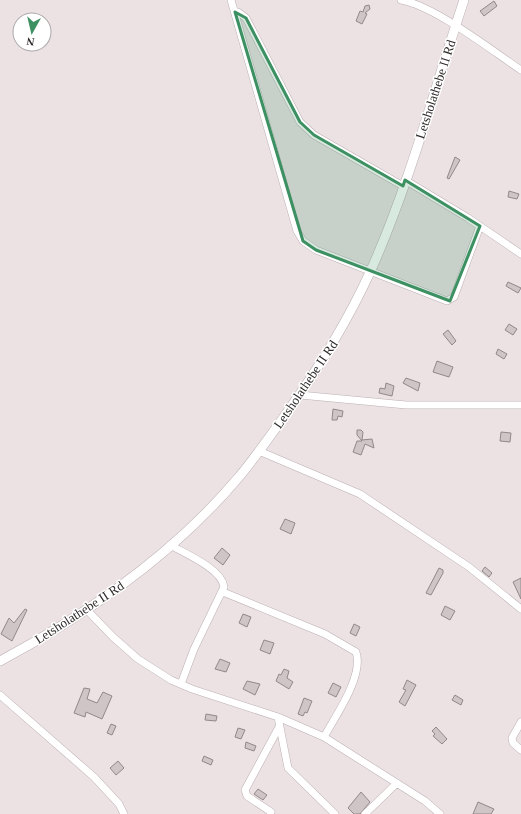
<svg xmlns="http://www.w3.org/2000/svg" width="521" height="814" viewBox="0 0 521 814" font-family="'Times New Roman',serif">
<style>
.building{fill:#cfc4c6;stroke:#92888a}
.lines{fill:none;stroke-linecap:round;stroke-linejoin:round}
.minor-casing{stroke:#bbb0b2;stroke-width:8}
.tertiary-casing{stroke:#bbb0b2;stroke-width:10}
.minor{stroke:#fff;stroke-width:7}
.tertiary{stroke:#fff;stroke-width:9}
.marked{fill:#3d9062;fill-opacity:0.2;stroke:#3d9062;stroke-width:3;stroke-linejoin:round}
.labels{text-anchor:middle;stroke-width:3;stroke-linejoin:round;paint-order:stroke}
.street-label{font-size:13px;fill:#2e2a2a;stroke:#fff}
</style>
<rect width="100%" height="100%" fill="#ece1e3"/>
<!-- building -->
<path class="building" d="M494 1 497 6 484 16 480 11Z
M369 5 370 9 365 13 367 14 362 24 356 21 360 11 363 12 365 6Z
M455 157 460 160 449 179 447 178Z
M509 191 519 194 517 199 508 197Z
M508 282 521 288 518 293 506 286Z
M509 324 517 329 513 335 505 330Z
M448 330 456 341 452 345 443 334Z
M498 349 507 354 504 359 496 354Z
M437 361 453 367 449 377 433 372Z
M406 378 420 383 418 391 403 383Z
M386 383 394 386 392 396 379 393 380 388 385 389Z
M333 409 343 411 342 417 338 416 337 420H332Z
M357 430H361L363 432 362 440 372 439 374 448 365 444 361 455 353 452 357 441H362L357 435Z
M501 432 511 433 510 442 500 441Z
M285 519 295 523 291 534 280 529Z
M222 548 230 555 223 565 214 558Z
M485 567 492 573 489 577 482 571Z
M439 568 443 570V573L431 595 426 593Z
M521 578V599L513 582Z
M445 606 455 611 450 620 441 615Z
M25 609 27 610 12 641 1 634 9 618 14 623Z
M243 614 251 617 247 627 239 623Z
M354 624 360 627 356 636 350 633Z
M264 640 274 643 270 654 260 650Z
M220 659 230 663 226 672 215 669Z
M284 669 289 671 287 678 293 682 289 689 276 681 279 674 281 675Z
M407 680 416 685 405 706 399 702 406 690 403 689Z
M247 681 260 684 255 695 243 689Z
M333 683 341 687 336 697 328 693Z
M84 688 90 689 87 699 97 703 103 692 112 696 102 719 86 712 85 717 74 713Z
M455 695 463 700 461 705 452 700Z
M304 698 312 701 307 713 305 712 303 716 298 714Z
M206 714 217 716 216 721 205 720Z
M111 724 116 726 112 735 107 733Z
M436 727 447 739 442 744 433 736 435 734 432 731Z
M238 728 245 730 241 739 235 737Z
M246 742 256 746 254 751 245 748Z
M204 756 213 760 211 765 202 761Z
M118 761 124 768 116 775 110 768Z
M258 789 267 795 263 800 254 794Z
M361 792 370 802 360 814H354L348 808Z
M478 802 494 809 491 814H473Z"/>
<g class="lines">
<defs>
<path id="minor" d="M231 0 297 231 303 241 316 250 447 301 454 297 480 226
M401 0C435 6 491 50 521 70
M235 12H238L246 18 300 122 314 135 403 186
M405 180 468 218 521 254
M300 395 406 405H521
M259 451 360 494 469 567 521 609
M170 545C186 554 222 569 224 587L194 649 181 684
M223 592 325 634 356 652C364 676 336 715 324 737
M87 610 113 637 138 659 171 680 192 689 278 717 324 737 425 801 440 814
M0 695 94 777 119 804 124 814
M278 717 288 768 335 814
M521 722 512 738 513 743 521 750
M271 812 247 796 245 790 279 727
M365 814 397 783"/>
<path id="tertiary" d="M0 661C88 614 173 555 238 478 255 458 270 436 286 414 318 369 348 321 371 270 410 183 434 90 464 0"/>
</defs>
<!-- minor casing -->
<use href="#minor" class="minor-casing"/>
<!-- tertiary casing -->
<use href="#tertiary" class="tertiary-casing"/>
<!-- minor -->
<use href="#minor" class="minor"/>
<!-- tertiary -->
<use href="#tertiary" class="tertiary"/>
</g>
<!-- marked area -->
<path class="marked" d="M235 12 246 18 300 122 314 135 403 186 405 180 480 226 450 301 316 250 303 241Z"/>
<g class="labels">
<!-- street labels -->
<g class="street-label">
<text transform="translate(435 89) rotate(-72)" y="5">Letsholathebe II Rd</text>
<text transform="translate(305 384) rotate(-56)" y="5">Letsholathebe II Rd</text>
<text transform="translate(79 612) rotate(-33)" y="5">Letsholathebe II Rd</text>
</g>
</g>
<!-- north arrow -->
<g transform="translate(32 32) rotate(188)"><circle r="19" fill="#ffffff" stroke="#abaaaa"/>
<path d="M0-3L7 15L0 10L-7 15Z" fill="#3d9062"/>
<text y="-6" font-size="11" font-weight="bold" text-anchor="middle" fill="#2e2a2a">N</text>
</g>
</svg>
